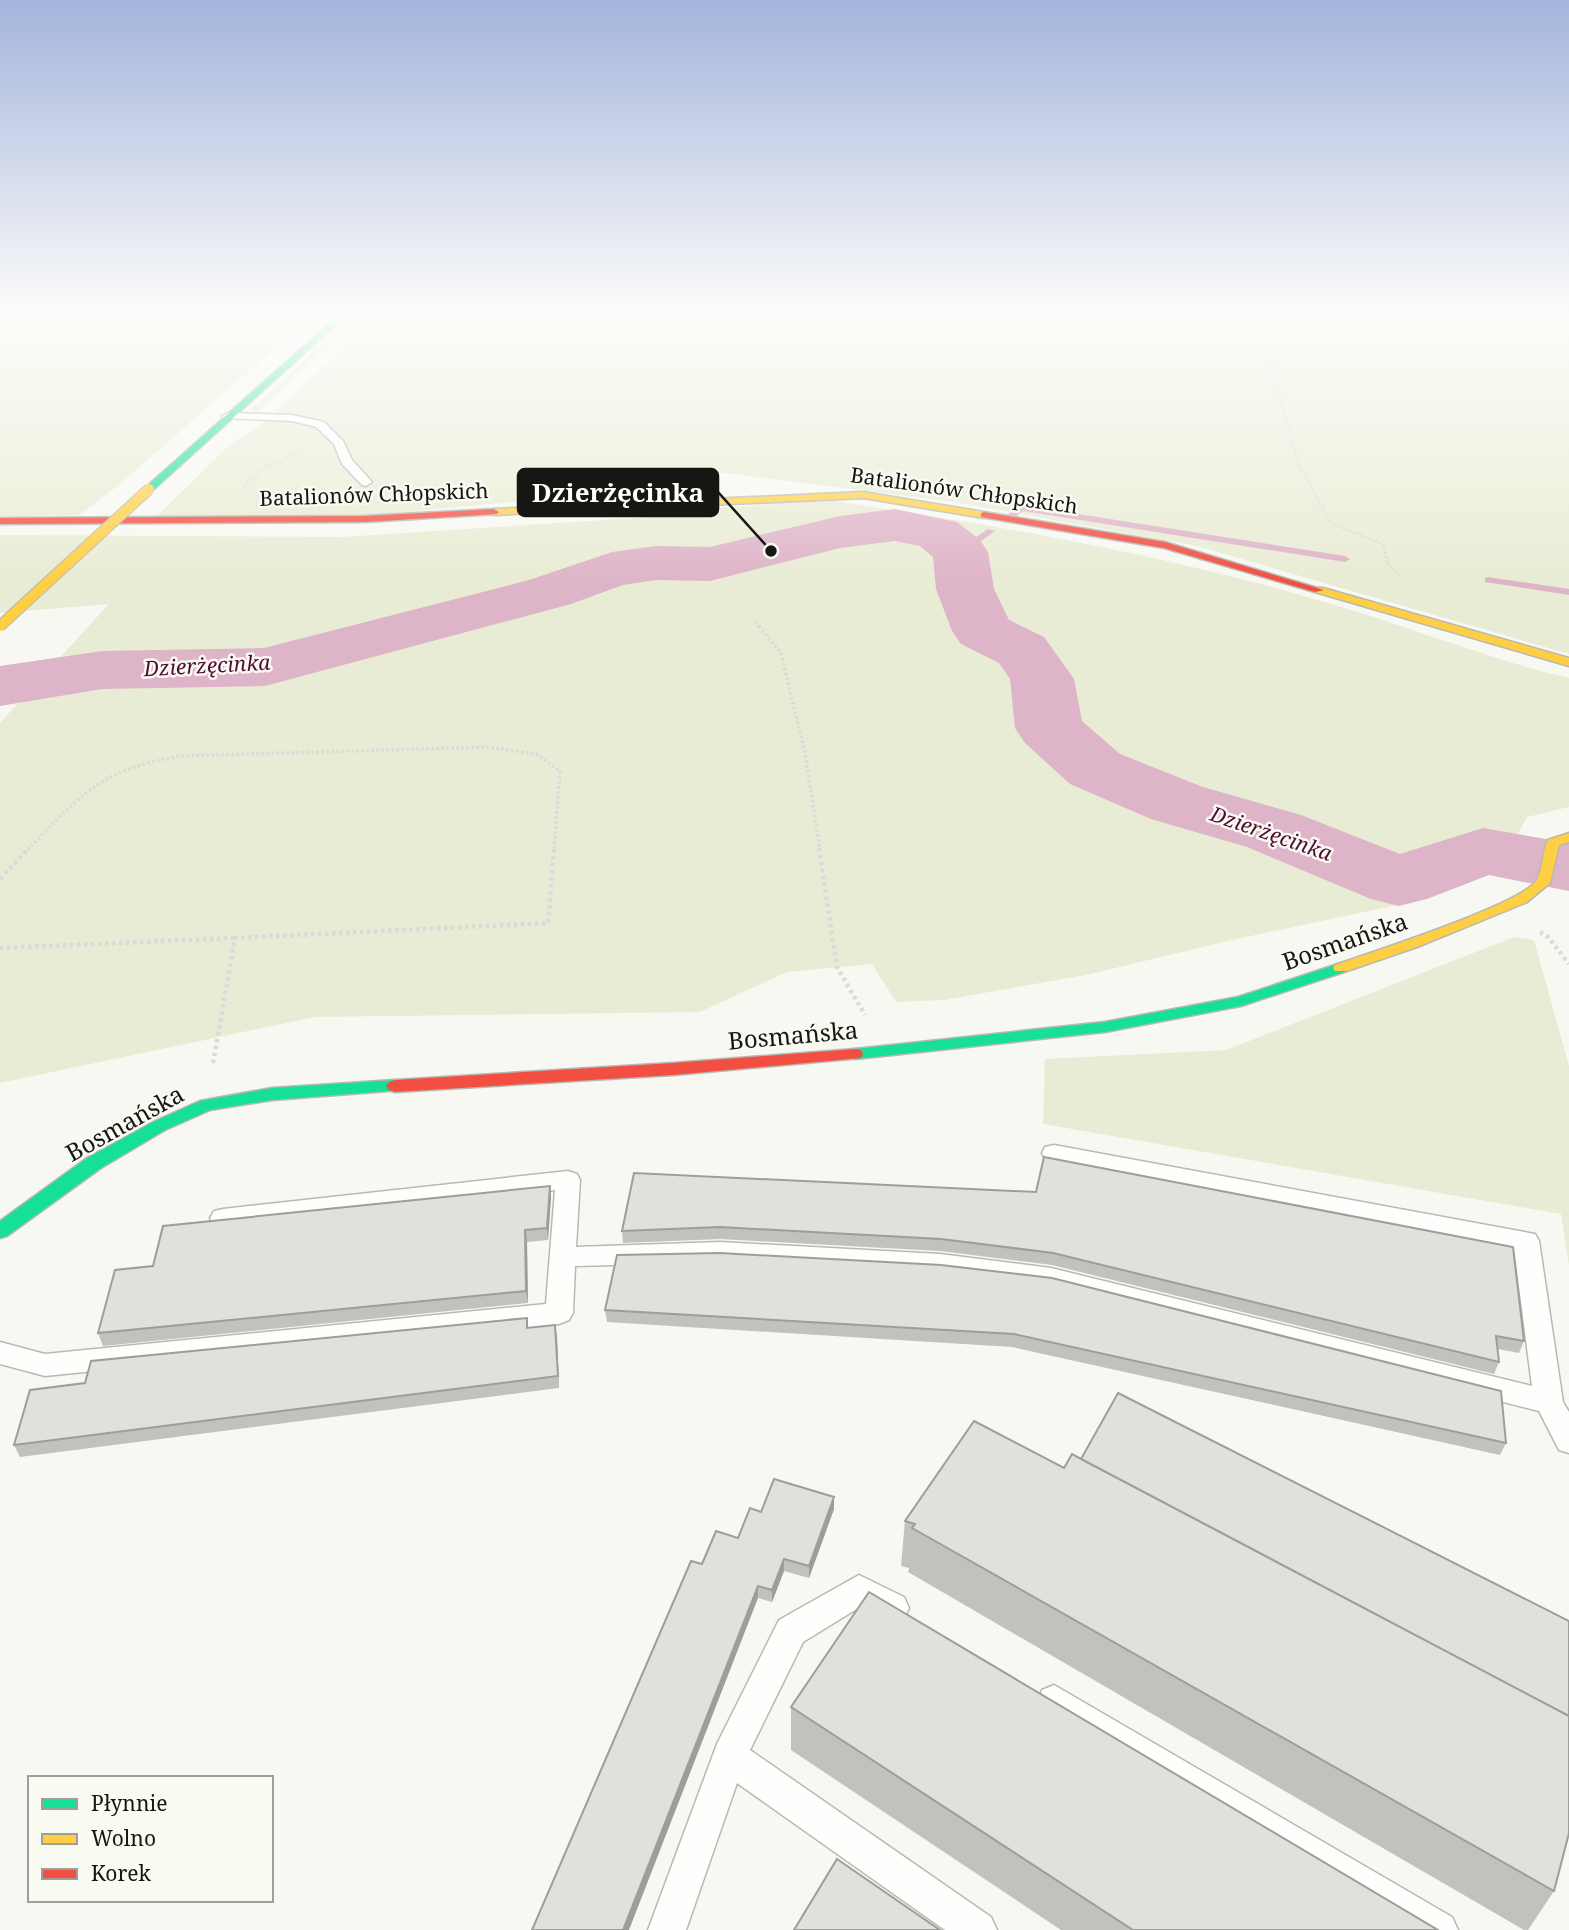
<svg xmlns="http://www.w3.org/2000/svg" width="1569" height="1930" viewBox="0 0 1569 1930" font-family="'Noto Serif',serif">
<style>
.green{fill:#e9ecd4}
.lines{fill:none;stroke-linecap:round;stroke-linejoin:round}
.stream{fill:#deb4c8;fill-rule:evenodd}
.river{fill:#deb4c8;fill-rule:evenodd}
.lane-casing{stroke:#b8b8b4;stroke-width:3}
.fast-casing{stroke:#b8b8b4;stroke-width:3}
.slow-casing{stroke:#b8b8b4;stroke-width:3}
.jam-casing{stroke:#b8b8b4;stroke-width:3}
.path-far2{stroke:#dadad9;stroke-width:2.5;stroke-dasharray:2 2;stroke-linecap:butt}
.path-far1{stroke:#dadad9;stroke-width:3.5;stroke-dasharray:2.5 2.5;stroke-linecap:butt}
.path{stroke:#dadad9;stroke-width:4.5;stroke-dasharray:3.5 3.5;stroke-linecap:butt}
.lane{fill:#fefefd;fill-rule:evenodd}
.fast{fill:#16e098;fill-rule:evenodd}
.slow{fill:#ffcf43;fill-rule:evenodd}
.jam{fill:#f24e42;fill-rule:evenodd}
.slow-bridge-casing{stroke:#b8b8b4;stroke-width:12;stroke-linecap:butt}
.slow-bridge{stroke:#ffcf43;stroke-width:10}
.wall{fill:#c1c1bd}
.shaded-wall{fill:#9d9d9a}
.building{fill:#e0e0dc;stroke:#9d9d9a;stroke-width:2}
.labels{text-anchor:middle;stroke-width:5;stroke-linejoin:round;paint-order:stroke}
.far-street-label{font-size:21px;fill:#161713;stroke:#f9faf1}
.far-water-label{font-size:21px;font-style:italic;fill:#520b38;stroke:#f9faf1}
.street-label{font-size:24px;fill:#161713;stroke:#f9faf1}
.leader{fill:none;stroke:#161713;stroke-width:2.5}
.callout-dot{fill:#161713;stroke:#f9faf1;stroke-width:2.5}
.callout{fill:#161713;stroke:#161713;stroke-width:2.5}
.callout-label{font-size:26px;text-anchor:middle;font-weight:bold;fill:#fff}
</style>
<rect width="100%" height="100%" fill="#f8f8f3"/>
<!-- green -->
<path class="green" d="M0 313H316L116 487 79 515 0 516Z
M354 313H364L257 413 251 409Z
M382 313H1569V654L1197 546 954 502 733 474 708 472 630 491 341 518H155L225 449 267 420 289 421 294 415 273 414Z
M834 501C1001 526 1169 555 1331 604 1411 627 1488 659 1569 678V807L1527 817 1501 867 1397 905 1232 940 1086 975 944 1000 896 1002 872 964 787 972 700 1012 315 1017 0 1083V723L109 604 0 613V535L342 537 652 517 676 510Z
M1514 937 1534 940 1569 1066V1266L1561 1214 1043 1124 1045 1059 1226 1050Z"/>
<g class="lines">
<!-- stream -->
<path class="stream" d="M1021 505 1345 556 1350 559 1345 562 1023 511 1013 519H1007V515Z
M988 529 995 531 963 554H957V550Z
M1488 577 1569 589V595L1485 582V578Z"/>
<!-- river -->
<path class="river" d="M895 509 957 522 980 540 988 552 994 589 1009 620 1044 637 1074 679 1082 721 1120 754 1203 787 1301 815 1400 854 1483 828 1569 843V891L1489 875 1427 899 1399 906 1371 899 1247 847 1151 819 1070 784 1025 743 1015 728 1010 679 999 663 961 644 952 631 936 589 933 557 920 546 895 541 840 548 710 581 656 580 623 585 571 604 265 686 102 689 0 706V666L102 651 264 648 529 580 612 552 656 546 710 547 840 516Z"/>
<defs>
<path id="lane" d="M228 413 292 415 324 422 343 441 352 460 372 482 366 486 362 485 342 464 334 444 316 427 292 421 224 418 222 416Z
M1054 1145 1535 1234 1539 1241 1563 1402 1569 1412V1453L1559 1450 1539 1411 1051 1288 940 1274 720 1262 575 1266 573 1313 569 1320 559 1324 45 1376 0 1364V1342L45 1354 546 1304 555 1190 223 1227 214 1225 210 1218 214 1211 223 1209 568 1171 577 1174 580 1180 576 1247 720 1242 940 1254 1051 1268 1532 1386 1514 1248 1045 1159 1042 1153 1045 1147Z
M859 1575 904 1597 909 1608 904 1619 893 1623 860 1607 803 1642 750 1750 991 1917 997 1930H945L737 1783 686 1930H648L717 1744 779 1620Z
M1054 1685 1452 1917 1458 1930H1403L1042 1714 1037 1702 1042 1690Z"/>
<path id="fast" d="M341 313H349L152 491H146V487Z
M1341 963 1347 965 1349 968 1347 971 1241 1006 1105 1032 855 1059 847 1054 855 1049 1105 1022 1238 997Z
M395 1080 401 1082 404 1086 401 1090 272 1100 210 1110 165 1130 101 1168 7 1236 0 1238V1221L87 1158 153 1122 200 1101 272 1088Z"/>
<path id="slow" d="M863 492 984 512 989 515 984 518 863 498 494 515 489 512 494 509Z
M1315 588H1323L1569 658V666L1315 592Z
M1569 833V842L1559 845 1550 883 1527 902 1417 947 1347 971H1335L1333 968 1335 965C1369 953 1519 905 1536 881 1543 871 1542 852 1548 840Z"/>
<path id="jam" d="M494 509 499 512 497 514 365 522 0 524V518L365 516Z
M984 512 1165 542 1324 590 1315 592 1164 548 981 517V513Z
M855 1049 861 1050 863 1054 861 1058 673 1075 395 1092 389 1090 386 1086 389 1082 395 1080 673 1063Z"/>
</defs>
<!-- lane casing -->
<use href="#lane" class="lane-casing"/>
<!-- fast casing -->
<use href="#fast" class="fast-casing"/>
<!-- slow casing -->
<use href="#slow" class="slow-casing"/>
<!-- jam casing -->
<use href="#jam" class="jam-casing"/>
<!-- path-far2 -->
<path class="path-far2" d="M1266 348 1299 465 1331 523 1383 544 1388 565 1403 578
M244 486 262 469 302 451
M755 622 760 628"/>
<!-- path-far1 -->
<path class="path-far1" d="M759 626 781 653 805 753 820 850
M28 850C55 821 84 788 121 772 140 764 160 760 180 756L487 747 536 754 560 771 554 850"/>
<!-- path -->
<path class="path" d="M819 848 837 967 865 1015
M0 879 29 848
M1540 932 1548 937 1569 964
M0 948 235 938
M213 1063 235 938 548 923 554 848"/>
<!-- lane -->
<use href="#lane" class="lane"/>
<!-- fast -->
<use href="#fast" class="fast"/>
<!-- slow -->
<use href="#slow" class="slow"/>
<!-- jam -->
<use href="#jam" class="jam"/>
<defs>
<path id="slow-bridge" d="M0 626 149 489"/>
</defs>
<!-- slow-bridge casing -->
<use href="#slow-bridge" class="slow-bridge-casing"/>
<!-- slow-bridge -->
<use href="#slow-bridge" class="slow-bridge"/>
</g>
<!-- wall -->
<path class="wall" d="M634 1173 1524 1341 1519 1353 1498 1349 1499 1362 1494 1374 1052 1265 940 1251 720 1239 623 1243 622 1231Z
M550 1186 551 1198 548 1240 527 1242 528 1303 103 1346 98 1333 153 1266Z
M720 1253 1506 1443 1500 1455 1012 1347 607 1322 605 1310Z
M555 1325 557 1337 559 1388 20 1457 14 1445 529 1328Z
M974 1421 1554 1891 1528 1930H1524L908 1572 909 1568 901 1566 905 1521Z
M834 1497V1509L809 1578 784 1571 772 1602 758 1598 702 1564 738 1538Z
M791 1707 1438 1930H1061L791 1750Z"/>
<!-- shaded-wall -->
<path class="shaded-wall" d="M550 1186 551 1198 548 1240 547 1228Z
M525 1230 527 1242 528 1303 526 1291Z
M555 1325 557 1337 559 1388 558 1376Z
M834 1497V1509L809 1578V1566Z
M784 1559V1571L772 1602V1590Z
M758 1586V1598L629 1930H623Z"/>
<!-- building -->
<path class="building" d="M1044 1157 1513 1247 1524 1341 1496 1336 1499 1362 1053 1253 941 1239 720 1227 622 1231 634 1173 1036 1192Z
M550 1186 547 1228 525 1230 526 1291 98 1333 115 1270 153 1266 163 1226Z
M720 1253 941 1265 1052 1278 1501 1391 1506 1443 1014 1334 605 1310 617 1255Z
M527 1318V1328L555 1325 558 1376 14 1445 30 1390 85 1383 91 1361Z
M1118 1393 1569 1621V1716L1081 1459Z
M974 1421 1064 1468 1072 1454 1569 1716V1833L1554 1891 912 1528 915 1524 905 1521Z
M774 1479 834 1497 809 1566 784 1559 772 1590 758 1586 623 1930H532L691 1561 702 1564 716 1531 738 1538 750 1508 761 1512Z
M869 1592 1438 1930H1133L791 1707Z
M837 1859 940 1930H794Z"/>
<!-- sky -->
<linearGradient id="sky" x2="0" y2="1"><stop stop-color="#a4b4db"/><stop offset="0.54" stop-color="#fcfcfa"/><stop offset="1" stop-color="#fcfcfa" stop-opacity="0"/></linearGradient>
<rect width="1569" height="583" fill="url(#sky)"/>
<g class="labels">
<!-- far-street labels -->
<g class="far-street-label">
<text transform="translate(964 491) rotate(8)" y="7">Batalionów Chłopskich</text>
<text transform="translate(374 495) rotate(-2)" y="7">Batalionów Chłopskich</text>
</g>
<!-- far-water labels -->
<g class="far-water-label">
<text transform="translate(207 666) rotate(-3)" y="7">Dzierżęcinka</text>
<text transform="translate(1271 834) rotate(19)" y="7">Dzierżęcinka</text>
</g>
<!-- street labels -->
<g class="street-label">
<text transform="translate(1345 942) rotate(-19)" y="8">Bosmańska</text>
<text transform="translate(793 1036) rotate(-5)" y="8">Bosmańska</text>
<text transform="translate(125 1124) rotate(-29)" y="8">Bosmańska</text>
</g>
</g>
<!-- callouts -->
<path class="leader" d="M771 551L718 492"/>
<circle class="callout-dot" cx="771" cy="551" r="7"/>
<rect class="callout" x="518" y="469" width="200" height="47" rx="7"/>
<g class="callout-label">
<text x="618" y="502">Dzierżęcinka</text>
</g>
<!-- legend -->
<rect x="28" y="1776" width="245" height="126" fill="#f9faf1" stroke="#9e9f98" stroke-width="2"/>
<rect x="42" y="1799" width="35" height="10" fill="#16e098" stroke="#9e9f98" stroke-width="2"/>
<text x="91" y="1811" font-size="21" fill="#161713">Płynnie</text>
<rect x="42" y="1834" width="35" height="10" fill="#ffcf43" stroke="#9e9f98" stroke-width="2"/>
<text x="91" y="1846" font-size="21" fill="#161713">Wolno</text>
<rect x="42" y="1869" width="35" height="10" fill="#f24e42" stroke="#9e9f98" stroke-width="2"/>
<text x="91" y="1881" font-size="21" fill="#161713">Korek</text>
</svg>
